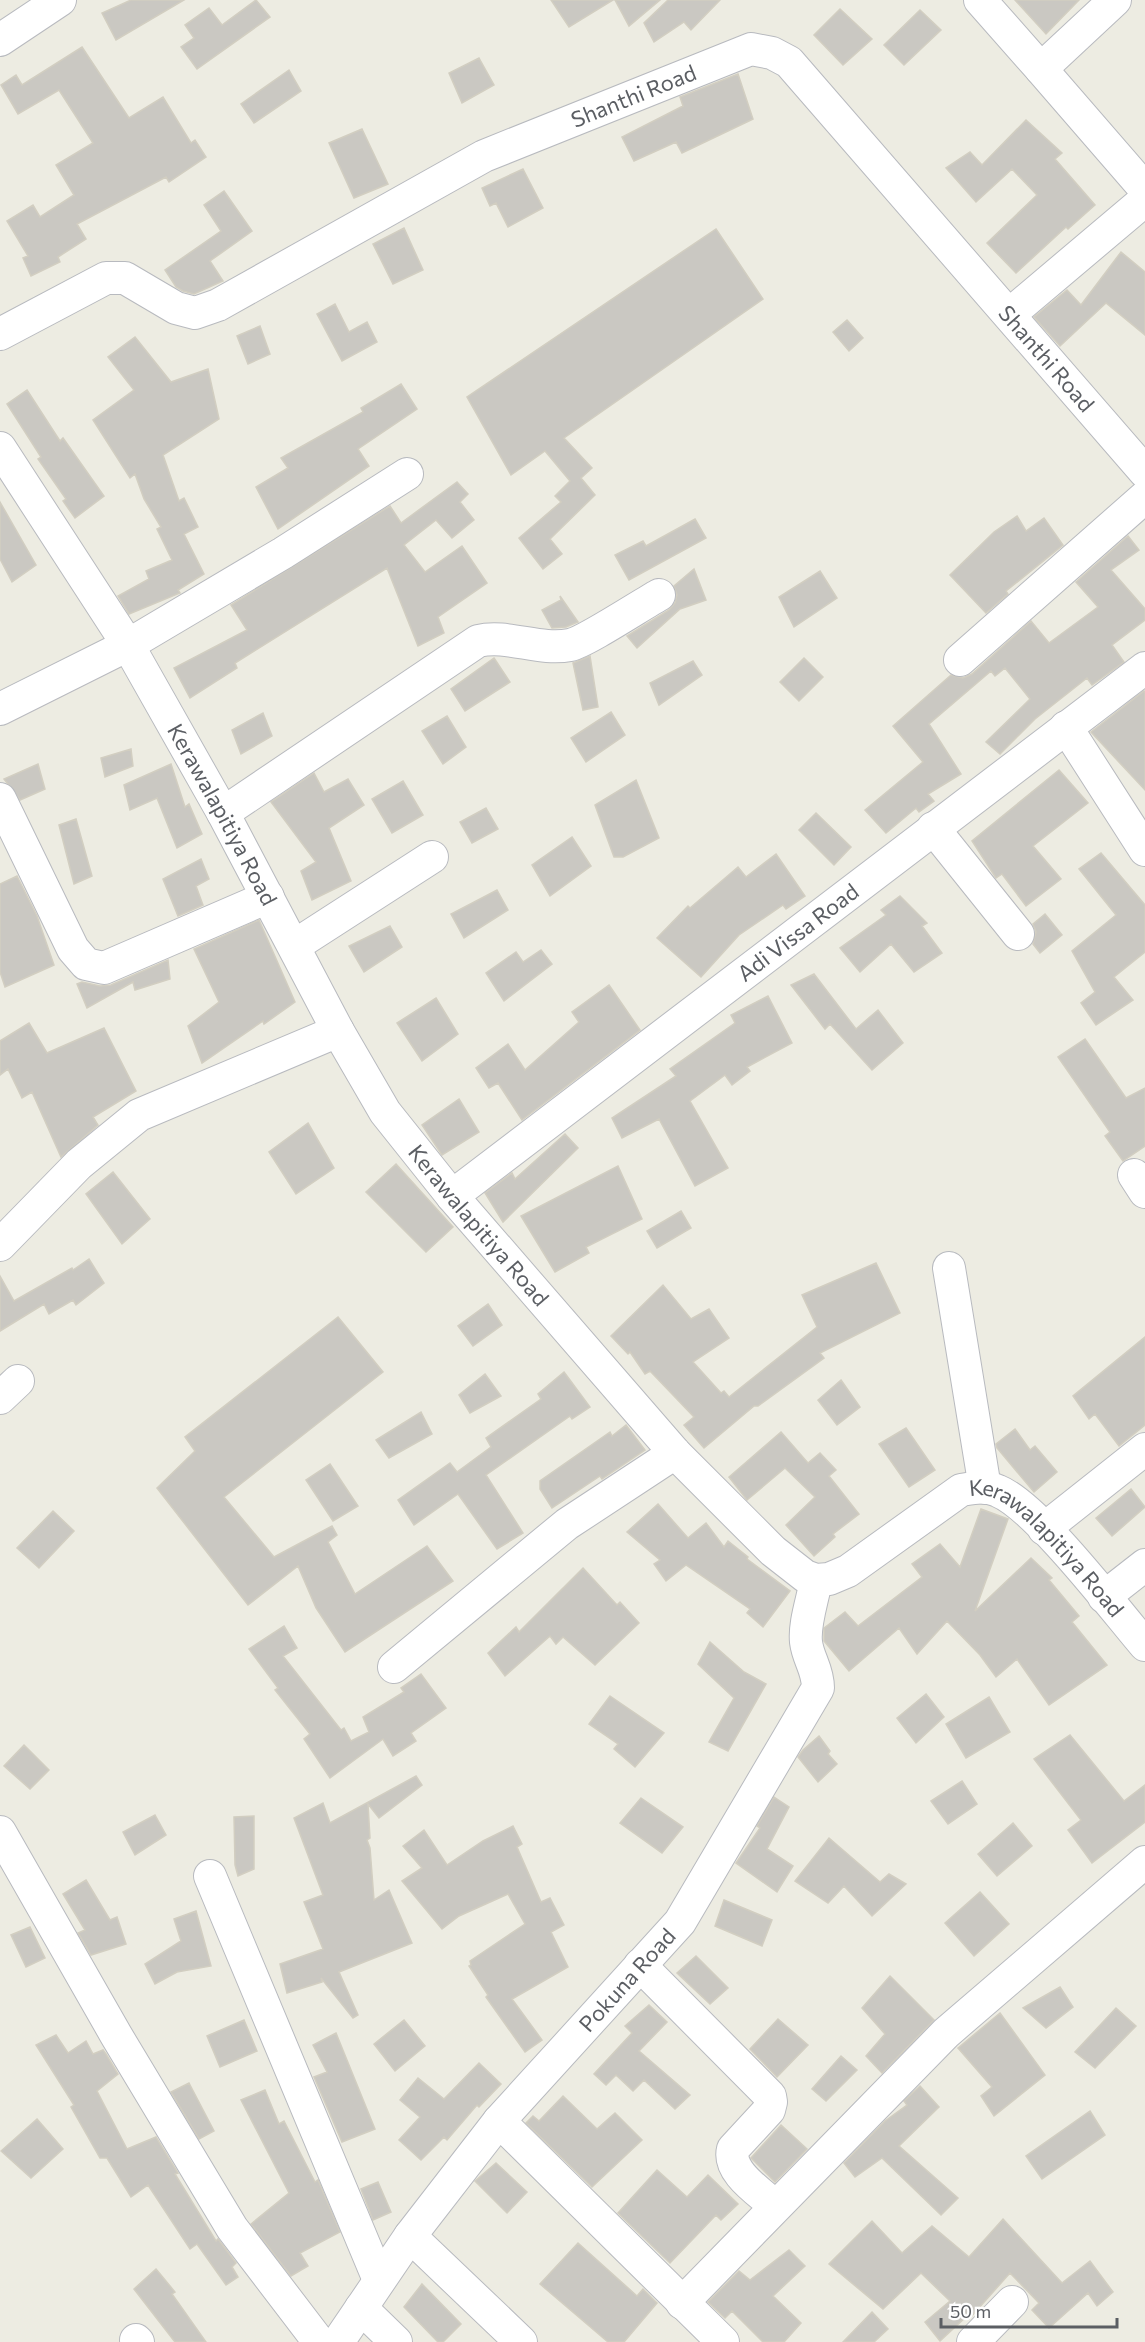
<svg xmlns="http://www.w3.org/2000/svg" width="1145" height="2342" viewBox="0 0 1145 2342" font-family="Commissioner,sans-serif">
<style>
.building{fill:#cac8c2;stroke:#d2cec1;stroke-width:1.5}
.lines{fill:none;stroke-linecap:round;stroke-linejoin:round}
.minor-casing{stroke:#b8babf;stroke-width:34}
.minor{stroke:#fff;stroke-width:32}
.labels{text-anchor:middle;stroke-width:6;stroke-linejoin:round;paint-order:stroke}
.street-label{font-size:22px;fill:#5b5e63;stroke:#fff}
</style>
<rect width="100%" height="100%" fill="#edece2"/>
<!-- building -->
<path class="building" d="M131 0H184L116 40 102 13Z
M256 0 270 17 197 69 181 47 194 38 185 25 209 8 222 25Z
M551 0H613L569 27Z
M615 0H660L629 26Z
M668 0H720L691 30 684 22 654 42 644 23Z
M1015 0H1079L1046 34Z
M840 9 872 39 843 65 814 35Z
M920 10 941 30 904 65 884 45Z
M82 47 129 118 163 97 191 143 195 140 206 157 169 182 166 177 77 224 86 239 58 257 60 262 31 276 23 258 28 256 7 221 33 205 40 217 74 195 56 165 93 143 59 90 18 114 1 85 16 75 22 85Z
M479 58 494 85 462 103 449 73Z
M289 70 301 91 254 123 241 104Z
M738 74 753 119 682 153 676 142 634 161 622 137 683 106 680 97Z
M1026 120 1062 153 1055 159 1095 205 1068 229 1066 227 1016 273 987 243 1037 195 1012 169 976 202 946 168 970 152 982 165Z
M362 129 388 184 354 198 329 143Z
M523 169 543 208 508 227 496 203 490 206 482 188Z
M224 191 252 231 210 261 223 281 194 294 183 291 176 287 165 270 221 231 204 205Z
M404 228 423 270 393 284 373 244Z
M716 229 763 299 564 438 592 468 581 478 595 495 550 539 562 554 543 569 519 538 561 502 555 496 570 481 545 451 511 475 467 397Z
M1121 252 1145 272V335L1106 303 1060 346 1034 317 1067 290 1081 305Z
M335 304 349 332 367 322 377 342 342 361 317 314Z
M847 320 863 338 849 351 833 332Z
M260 326 270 354 248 364 237 336Z
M135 337 171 382 208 369 219 419 163 455 179 501 184 498 198 527 184 534 204 574 178 590 180 593 129 614 118 596 149 579 146 571 172 560 157 529 161 527 144 499 135 474 130 478 93 420 134 390 108 357Z
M401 384 417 409 358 449 369 466 278 529 256 487 288 468 281 458 363 412 361 408Z
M27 390 60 441 63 438 104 496 75 518 63 501 66 499 38 459 41 457 7 404Z
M457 482 468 494 460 502 474 520 452 538 436 520 404 545 425 572 462 546 487 583 438 617 444 633 418 646 387 568 235 663 237 668 190 698 174 668 247 630 231 605 390 506 401 523Z
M0 502 36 565 12 582 0 559Z
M1017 516 1026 531 1044 518 1063 545 1006 591 1008 594 986 613 950 575 994 532Z
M695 519 706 538 629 580 615 555 643 541 646 546Z
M1128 536 1139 550 1111 570 1145 609V620L1112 645 1124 662 1092 685 1087 678 1035 719 1000 754 986 742 1030 699 1005 668 995 676 991 671 929 724 961 774 928 794 934 801 919 812 916 808 886 833 865 810 923 762 893 726 951 675 963 678 972 674 1031 621 1049 643 1098 607 1076 582Z
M694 569 706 600 680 609 637 648 627 636 669 610 675 603 677 595 674 586Z
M820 571 837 598 794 627 779 597Z
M560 596 578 622 566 627 552 628 542 610 561 600Z
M590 656 598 707 583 710 573 663Z
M494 658 510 682 465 711 451 689Z
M804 658 823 677 799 701 780 682Z
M693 661 702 675 659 705 650 683Z
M1144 691 1145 693V790L1091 732Z
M611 712 625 735 586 762 571 738Z
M263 713 272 736 241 754 232 730Z
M447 716 466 747 443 764 422 731Z
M131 749 133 766 105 777 101 758Z
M38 764 45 789 20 800 4 779Z
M171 764 185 807 189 804 202 834 177 848 157 798 130 810 124 785Z
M1059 770 1088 803 1033 846 1061 879 1026 906 1002 874 996 878 972 841Z
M314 773 324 792 348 779 364 805 329 828 351 881 312 900 301 871 316 862 271 802Z
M636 780 659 838 623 857H614L595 805Z
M403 781 423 815 392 833 372 799Z
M486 808 498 829 472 843 460 822Z
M816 813 851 847 834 865 799 830Z
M76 819 92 876 74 884 59 825Z
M572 837 591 866 550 896 532 865Z
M1101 853 1145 905V952L1114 977 1133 1000 1096 1025 1081 1003 1095 992 1072 951 1116 915 1079 869Z
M776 854 805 896 786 909 783 905 739 935 701 977 657 938 688 906 690 908 738 867 746 877Z
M201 859 209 879 196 886 203 905 178 916 163 879Z
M17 876 37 916 54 965 5 987 0 972V884Z
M497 890 508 910 464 938 451 914Z
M900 896 927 923 922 926 942 953 914 972 891 944 860 972 840 948 886 915 881 910Z
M1045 914 1062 935 1040 953 1033 944 1036 932 1033 924Z
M259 920 295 1002 264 1024 263 1021 202 1063 188 1026 219 1002 194 949Z
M390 926 402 947 364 972 349 946Z
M541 950 552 964 504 1001 486 973 516 952 523 962Z
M168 960 170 979 135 990 133 982 87 1008 77 984 82 982 100 986 111 985Z
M814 974 856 1029 878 1010 903 1043 872 1070 830 1024 825 1029 791 985Z
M609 985 640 1030 522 1120 498 1083 489 1088 476 1068 508 1044 525 1070 579 1022 572 1012Z
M768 996 792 1043 747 1067 750 1071 732 1085 725 1075 690 1101 728 1168 695 1186 659 1119 622 1138 612 1118 676 1076 670 1069 735 1023 731 1015Z
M436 998 458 1034 422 1061 397 1023Z
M29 1023 47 1053 104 1028 136 1091 93 1117 98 1125 61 1157 32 1092 22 1098 8 1069 0 1075V1041Z
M1085 1039 1126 1098 1145 1088V1146L1123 1161 1105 1136 1110 1132 1058 1057Z
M459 1099 479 1132 442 1155 422 1125Z
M308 1123 334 1168 296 1194 269 1152Z
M565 1134 578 1148 503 1222 485 1193 512 1173 515 1179Z
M396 1164 453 1227 426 1252 366 1192Z
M618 1166 642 1219 586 1247 589 1253 555 1272 521 1216Z
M113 1172 150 1219 122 1244 86 1194Z
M681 1211 691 1228 657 1248 647 1231Z
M89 1259 104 1283 76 1305 73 1300 49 1314 44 1304 0 1331V1276L14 1301 72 1268 73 1270Z
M876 1263 900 1313 820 1353 824 1358 758 1406H754L704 1448 684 1425 694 1417 650 1371 645 1374 630 1352 628 1354 611 1336 663 1285 691 1319 709 1309 729 1338 693 1362 721 1393 724 1391 729 1397 817 1327 802 1295Z
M488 1304 502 1325 473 1346 458 1326Z
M338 1317 383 1372 224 1497 274 1557 332 1526 337 1535 328 1542 355 1594 427 1546 453 1581 345 1652 316 1608 298 1566 248 1605 157 1488 195 1451 185 1437Z
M1145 1337V1425L1119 1446 1095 1414 1089 1419 1073 1396Z
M564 1372 590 1407 572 1419 570 1416 486 1475 523 1533 497 1549 458 1494 414 1525 398 1500 450 1463 457 1472 491 1447 486 1438 541 1399 538 1394Z
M485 1374 501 1396 470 1413 459 1395Z
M841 1380 860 1407 837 1425 818 1400Z
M421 1412 432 1434 389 1458 376 1440Z
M626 1425 645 1450 602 1479 600 1476 552 1508 540 1489V1481L610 1432 612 1436Z
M906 1428 935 1470 909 1487 879 1444Z
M1015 1429 1030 1450 1035 1446 1057 1472 1034 1492 997 1448 996 1444Z
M781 1432 808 1463 820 1453 836 1470 829 1476 859 1514 833 1534 835 1537 814 1556 786 1525 815 1497 785 1468 747 1500 729 1477Z
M330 1464 358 1506 333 1521 306 1480Z
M1131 1489 1145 1507 1112 1536 1096 1518Z
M658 1504 688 1538 706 1523 724 1547 728 1541 748 1557 747 1559 790 1591 763 1627 747 1613 750 1609 686 1565 666 1581 654 1564 660 1560 627 1532Z
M981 1509 1008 1519 975 1611 1031 1558 1052 1578 1049 1580 1079 1616 1072 1622 1107 1665 1049 1705 1017 1659 996 1677 980 1655 947 1621 917 1654 899 1628 849 1671 824 1641V1628L845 1612 858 1626 922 1577 912 1564 940 1544 960 1567Z
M53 1511 74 1531 39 1568 17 1548Z
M583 1568 617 1605 620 1602 639 1623 595 1665 563 1637 556 1644 550 1636 505 1676 488 1653 516 1627 519 1632Z
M284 1626 297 1648 283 1656 341 1730 344 1728 351 1741 369 1732 363 1717 404 1692 401 1688 421 1674 446 1708 411 1733 416 1741 393 1756 383 1739 330 1778 304 1739 310 1734 275 1690 278 1688 249 1649Z
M710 1642 744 1672 766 1684 728 1751 709 1742 734 1698 698 1664Z
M926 1694 944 1717 916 1743 897 1718Z
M610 1696 664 1733 635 1767 614 1749 618 1744 589 1724Z
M989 1697 1010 1732 966 1758 946 1724Z
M1070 1735 1124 1801 1145 1785V1822L1092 1863 1068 1830 1081 1820 1034 1759Z
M819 1736 830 1751 828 1754 837 1764 818 1782 798 1757 803 1750Z
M24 1745 49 1770 30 1789 4 1766Z
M416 1776 422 1785 379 1818 368 1804 370 1838 367 1840 370 1848 374 1900 389 1890 412 1943 339 1972 358 2015 353 2018 321 1978 322 1982 287 1993 280 1964 323 1949 304 1902 323 1895 294 1818 323 1803 330 1823Z
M962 1781 977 1804 948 1824 931 1801Z
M774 1797 789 1807 767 1849 793 1866 777 1892 736 1863 760 1828 757 1826Z
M641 1798 683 1827 662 1853 620 1823Z
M155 1815 166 1835 135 1855 123 1832Z
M254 1816V1869L238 1876 235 1865 234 1817Z
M1013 1823 1032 1846 997 1876 978 1854Z
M513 1826 522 1844 517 1847 541 1902 550 1898 564 1925 551 1932 568 1967 512 1999 542 2040 525 2052 486 1997 488 1995 469 1966 471 1965 470 1961 525 1924 508 1894 459 1916 442 1929 402 1881 422 1868 403 1846 424 1830 447 1865 483 1841Z
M829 1838 880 1882 889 1874 906 1884 872 1916 844 1886 828 1903 795 1881Z
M86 1880 110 1920 117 1917 126 1944 91 1955 78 1933 85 1930 63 1894Z
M980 1892 1009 1924 974 1956 945 1923Z
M724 1900 772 1920 762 1946 715 1926Z
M196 1911 211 1966 177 1972 155 1984 145 1964 181 1941 174 1919Z
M30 1927 45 1958 26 1967 11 1935Z
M696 1956 728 1988 710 2004 677 1973Z
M890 1976 934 2020 882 2073 866 2056 885 2034 862 2008Z
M1060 1987 1073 2007 1046 2028 1023 2008Z
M649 2005 667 2022 639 2051 690 2095 675 2109 644 2080 633 2091 616 2075 606 2085 594 2074 632 2033 625 2026Z
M1116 2008 1136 2026 1095 2068 1075 2052Z
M1000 2013 1045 2075 994 2116 981 2096 992 2087 958 2048Z
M778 2019 808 2045 777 2077 750 2049Z
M244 2020 257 2051 220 2067 207 2036Z
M404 2020 425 2046 395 2071 374 2044Z
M336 2033 375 2129 342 2142 314 2077 327 2072 313 2045Z
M56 2035 68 2053 86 2041 93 2054 103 2050 106 2054 118 2074 97 2091 127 2149 156 2137 178 2173 175 2174 216 2241 218 2239 236 2263 232 2267 238 2277 226 2285 197 2244 190 2249 148 2185 131 2197 107 2158H100L71 2107 74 2105 36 2045Z
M841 2056 857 2070 826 2101 812 2089Z
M479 2063 501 2084 479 2107 477 2105 447 2140 444 2137 421 2160 399 2140 420 2117 400 2100 418 2078 444 2099Z
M189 2083 214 2131 199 2139 171 2092Z
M920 2086 939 2107 899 2146 958 2198 941 2215 882 2158 855 2177 844 2163 885 2121 907 2105 904 2101Z
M265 2090 279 2124 284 2121 315 2182 318 2180 340 2232 300 2253 308 2266 291 2276 251 2224 289 2193 241 2100Z
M563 2096 597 2129 615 2113 642 2140 592 2187 526 2123 533 2116 539 2121Z
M1090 2111 1105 2135 1042 2179 1026 2156Z
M37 2119 63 2149 31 2178 1 2151Z
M781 2125 807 2149 775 2182 751 2158Z
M496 2163 527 2192 507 2213 475 2181Z
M657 2170 687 2197 708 2175 738 2204 721 2220 716 2215 670 2263 618 2213Z
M378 2182 391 2212 373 2220 361 2189Z
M1003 2219 1062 2283 1090 2261 1113 2292 1097 2306 1088 2293 1049 2328 1032 2310 1039 2303 1010 2273 969 2319 966 2317 940 2341 925 2322 950 2301 921 2273 883 2309 829 2264 872 2221 902 2253 932 2226 969 2257Z
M578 2243 637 2296 643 2289 657 2303 624 2342H608L540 2284Z
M789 2250 805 2266 773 2296 801 2323 784 2342H763L732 2311 725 2318 708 2302 739 2271 750 2280Z
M156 2269 175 2292 172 2294 206 2342H175L134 2289Z
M422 2284 461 2324 443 2342H438L404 2307Z
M872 2312 888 2329 874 2342H843Z"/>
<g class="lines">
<defs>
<g id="minor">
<path d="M980 0 1041 69 1115 0"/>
<path d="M0 40 60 0"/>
<path d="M1041 69 1145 189"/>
<path d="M1010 314 1145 200"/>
<path id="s1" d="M0 334 106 278H125L176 308 195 313 218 305 484 156 751 49 772 53 789 62 1145 472"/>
<path id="s2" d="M0 448 128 645 223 813 338 1031 385 1112 452 1196 675 1453 773 1551 805 1576 816 1580 829 1579 848 1571 961 1490C973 1488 986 1485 998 1491 1036 1506 1115 1610 1145 1645"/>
<path d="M960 660 1145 497"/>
<path d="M0 709 128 645 283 553 407 474"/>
<path d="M1066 727 1145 850"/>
<path d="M0 799 73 949 86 964 104 968 268 897"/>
<path d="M223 813 478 641C508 634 539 651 570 645 585 642 641 605 659 595"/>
<path d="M933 828 1018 934"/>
<path d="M294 946 432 857"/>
<path d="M1134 1175 1145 1192"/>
<path id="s3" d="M452 1196 1145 668"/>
<path d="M0 1245 79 1164 139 1115 338 1031"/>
<path d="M949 1268 985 1488"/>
<path d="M0 1398 18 1381"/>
<path d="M1044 1529 1145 1449"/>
<path d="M1104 1597 1145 1565"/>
<path d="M394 1667 567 1524 675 1453"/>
<path d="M0 1832 116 2035 232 2228 319 2342"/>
<path d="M210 1876 379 2280"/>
<path d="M640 1965 770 2096 771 2102 769 2110 733 2149C727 2172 760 2192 775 2206"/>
<path d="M499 2121 723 2342"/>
<path d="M410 2236 521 2342"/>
<path d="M682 2303 946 2033 1145 1862"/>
<path d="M361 2308 396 2342"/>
<path d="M136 2340 138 2342"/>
<path id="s4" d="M338 2342 410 2236 499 2121 680 1922 818 1688C818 1669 808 1659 806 1642 804 1623 813 1599 816 1580"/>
<path d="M973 2342 1012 2302"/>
</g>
</defs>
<!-- minor casing -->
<use href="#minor" class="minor-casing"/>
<!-- minor -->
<use href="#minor" class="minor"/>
</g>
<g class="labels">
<!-- street labels -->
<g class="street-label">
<text dy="8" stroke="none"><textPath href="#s1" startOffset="708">Shanthi Road</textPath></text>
<text dy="8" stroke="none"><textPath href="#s1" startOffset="1268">Shanthi Road</textPath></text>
<text dy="8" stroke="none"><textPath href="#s2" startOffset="429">Kerawalapitiya Road</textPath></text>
<text dy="8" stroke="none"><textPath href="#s3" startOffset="435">Adi Vissa Road</textPath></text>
<text dy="8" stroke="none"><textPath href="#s2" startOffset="915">Kerawalapitiya Road</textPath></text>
<text dy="8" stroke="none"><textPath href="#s2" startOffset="1689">Kerawalapitiya Road</textPath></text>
<text dy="8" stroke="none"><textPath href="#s4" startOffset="464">Pokuna Road</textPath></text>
</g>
</g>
<!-- scale -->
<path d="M941 2318v9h176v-9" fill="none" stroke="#5b5e63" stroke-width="3"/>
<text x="950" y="2318" font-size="18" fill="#5b5e63" stroke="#ffffff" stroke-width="4.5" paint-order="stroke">50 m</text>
</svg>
